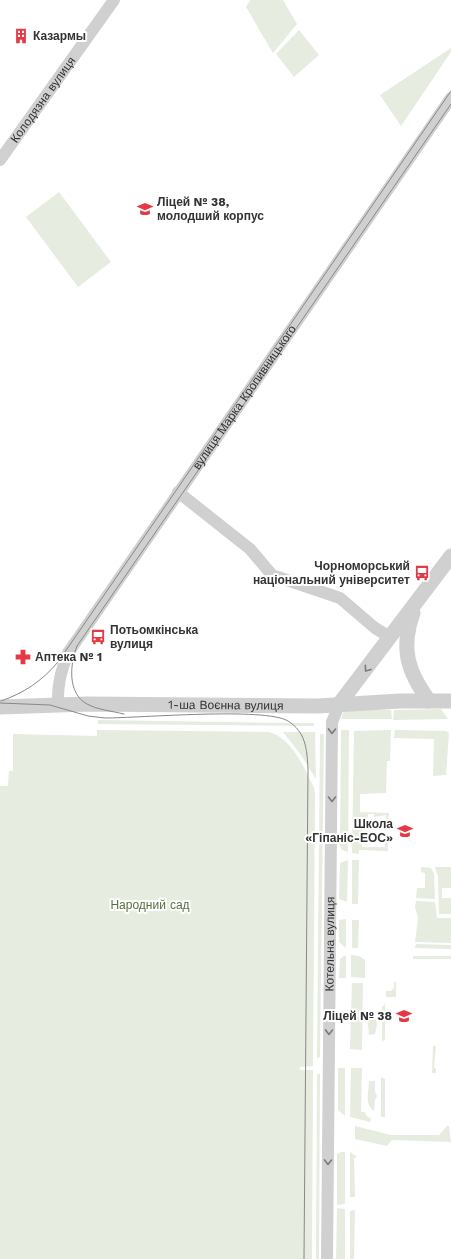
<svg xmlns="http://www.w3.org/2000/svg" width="451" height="1259" viewBox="0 0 451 1259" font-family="'Work Sans',sans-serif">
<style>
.green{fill:#e6ecdf}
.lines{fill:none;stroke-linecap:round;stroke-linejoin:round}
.minor{stroke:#d0d0d0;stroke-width:12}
.tertiary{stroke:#d0d0d0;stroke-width:15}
.tram{stroke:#888;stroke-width:1}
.oneway{stroke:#7a7a7a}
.labels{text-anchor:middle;stroke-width:4;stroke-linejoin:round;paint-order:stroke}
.poi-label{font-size:12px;font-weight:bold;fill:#333;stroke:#fff;text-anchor:start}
.street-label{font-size:12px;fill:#333;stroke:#fff}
.park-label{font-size:12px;fill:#56703f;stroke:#fff}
</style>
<rect width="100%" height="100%" fill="#fff"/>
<!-- green -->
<path class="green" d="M250 0H283L297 24 273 53 246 7Z
M299 30 319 55 294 77 276 54Z
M451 48V52L401 126 380 95Z
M59 192 111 262 78 287 26 217Z
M349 709 391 710 392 719H341L343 713Z
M441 709 448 719 393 720 394 710Z
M98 720 290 723H314V726L98 724Z
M97 730 269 732C293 739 304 768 314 788L315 794 313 1066 300 1067V1070H313L312 1259H0V786H8L9 771H13V734L97 736Z
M341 730H349L348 852 342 850 340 846Z
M391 730 390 761H387L386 793 360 794V812L389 813 388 821H386V815L374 817V814H368V818H363L362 847H385V839H388V851L359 850V854L352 853 354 731Z
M395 730 446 731 449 733 446 775 433 776 434 739 394 738Z
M283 732H315L316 779 301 755Z
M320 734H324L320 1057 317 1058Z
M348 860 347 902 339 899 340 863Z
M352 860H359L358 904H352Z
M421 867 431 868 434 874 435 899 416 898 417 888H425V873L421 872Z
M435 867H451V888H442V898H451V914H439L438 876Z
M416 901 435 902 437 918H451V943L415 942 418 918 415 907Z
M346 919V948L339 942V920Z
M352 920H359L358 948H352Z
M416 944 451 945V949L415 948Z
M351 955 359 956 365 960V978L351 977Z
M344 956H346V978H339L340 959Z
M413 956H451V959H413Z
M394 982H396V997H386V991H391L394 988Z
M352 983H363L362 1050 350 1049Z
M385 1004V1039L382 1042V1007Z
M369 1014 375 1015 377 1025 375 1034 369 1035 368 1024Z
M433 1046H436L434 1068H436V1073H432Z
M338 1068H345V1116L338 1110Z
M351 1068H362L361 1112H365L366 1115 371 1119 370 1122 350 1117Z
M317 1074H320L319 1259H316Z
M381 1077 385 1079V1117H381Z
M369 1081H375V1092L377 1096 375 1100 374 1111C364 1104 369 1091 369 1081Z
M355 1126 391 1135H439L447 1126H449L451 1142 392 1140 387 1146 355 1139Z
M341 1152H345V1204L337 1205V1154Z
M350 1152 357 1157 354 1158 355 1197H350Z
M337 1208 345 1209V1259H336Z
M355 1210 354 1259H350V1211Z"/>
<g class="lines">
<!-- minor -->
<g class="minor">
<path id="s1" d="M0 160 114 0"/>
<path d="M178 492 250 549 272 575 340 598 375 628 390 637"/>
<path id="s2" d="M58 705C57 686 61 671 68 653L451 98"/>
<path id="s3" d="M327 1259 332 722 340 703"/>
</g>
<!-- tertiary -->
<g class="tertiary">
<path d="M413 613C400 649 408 672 429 701"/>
<path d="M340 703 451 556"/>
<path id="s4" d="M0 707 87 704 318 706 400 701H451"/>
</g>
<!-- tram -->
<path class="tram" d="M1 701C24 693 42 681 58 662L451 91
M0 703 50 705 88 716 105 718C140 718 265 707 288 721 306 732 307 750 308 769L304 1259
M124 714C112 711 98 710 87 704 67 693 70 664 77 646L451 104"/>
</g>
<!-- one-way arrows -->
<defs><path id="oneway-chevron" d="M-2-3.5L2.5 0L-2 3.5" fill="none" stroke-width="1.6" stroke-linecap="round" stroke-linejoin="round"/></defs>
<g class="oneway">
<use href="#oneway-chevron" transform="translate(367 669) rotate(126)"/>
<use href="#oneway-chevron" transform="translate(332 731) rotate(91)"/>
<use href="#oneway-chevron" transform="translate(332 799) rotate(90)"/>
<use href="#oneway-chevron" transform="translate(329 1032) rotate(91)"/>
<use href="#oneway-chevron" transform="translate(328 1162) rotate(91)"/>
</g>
<!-- icons -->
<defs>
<symbol id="building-bare" viewBox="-9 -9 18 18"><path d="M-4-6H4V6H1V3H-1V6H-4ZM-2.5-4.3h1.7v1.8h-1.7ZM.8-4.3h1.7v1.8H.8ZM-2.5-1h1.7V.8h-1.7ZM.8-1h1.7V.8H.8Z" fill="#e63946" stroke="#fff" stroke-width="2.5" paint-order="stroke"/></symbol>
<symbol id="school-bare" viewBox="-9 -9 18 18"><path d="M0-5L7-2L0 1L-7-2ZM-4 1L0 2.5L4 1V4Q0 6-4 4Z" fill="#e63946" stroke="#fff" stroke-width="2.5" paint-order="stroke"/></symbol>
<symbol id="bus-bare" viewBox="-9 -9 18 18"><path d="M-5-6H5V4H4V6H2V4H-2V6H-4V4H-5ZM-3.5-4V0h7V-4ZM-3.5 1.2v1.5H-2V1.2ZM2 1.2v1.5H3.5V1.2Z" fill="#e63946" stroke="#fff" stroke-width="2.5" paint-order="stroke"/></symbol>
<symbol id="pharmacy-bare" viewBox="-9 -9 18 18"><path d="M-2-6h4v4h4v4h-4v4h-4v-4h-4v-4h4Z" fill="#e63946" stroke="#fff" stroke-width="2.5" paint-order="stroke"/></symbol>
</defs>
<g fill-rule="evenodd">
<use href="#building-bare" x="10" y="25" width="22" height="22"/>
<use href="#school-bare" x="134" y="198" width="22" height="22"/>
<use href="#bus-bare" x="411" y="562" width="22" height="22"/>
<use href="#bus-bare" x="87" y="626" width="22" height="22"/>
<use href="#pharmacy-bare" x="12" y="646" width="22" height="22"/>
<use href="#school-bare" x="394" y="820" width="22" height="22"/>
<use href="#school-bare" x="393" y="1005" width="22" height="22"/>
</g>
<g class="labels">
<!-- poi labels -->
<g class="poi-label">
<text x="33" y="40">Казармы</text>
<text x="157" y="206">Ліцей № 38,<tspan x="157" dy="14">молодший корпус</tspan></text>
<text x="410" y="570" text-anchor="end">Чорноморський<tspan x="410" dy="14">національний університет</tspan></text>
<text x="110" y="634">Потьомкінська<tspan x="110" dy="14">вулиця</tspan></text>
<text x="35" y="661">Аптека № 1</text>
<text x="393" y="828" text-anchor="end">Школа<tspan x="393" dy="14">«Гіпаніс-ЕОС»</tspan></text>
<text x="392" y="1020" text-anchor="end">Ліцей № 38</text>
</g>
<!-- street labels -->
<g class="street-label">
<text dy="4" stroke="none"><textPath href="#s1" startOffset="74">Колодязна вулиця</textPath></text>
<text dy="4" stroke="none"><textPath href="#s2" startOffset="364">вулиця Марка Кропивницького</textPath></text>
<text dy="4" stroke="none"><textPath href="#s4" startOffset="226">1-ша Воєнна вулиця</textPath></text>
<text dy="4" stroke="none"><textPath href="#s3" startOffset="315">Котельна вулиця</textPath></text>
</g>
<!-- park labels -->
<g class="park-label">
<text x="150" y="909">Народний сад</text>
</g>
</g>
</svg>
